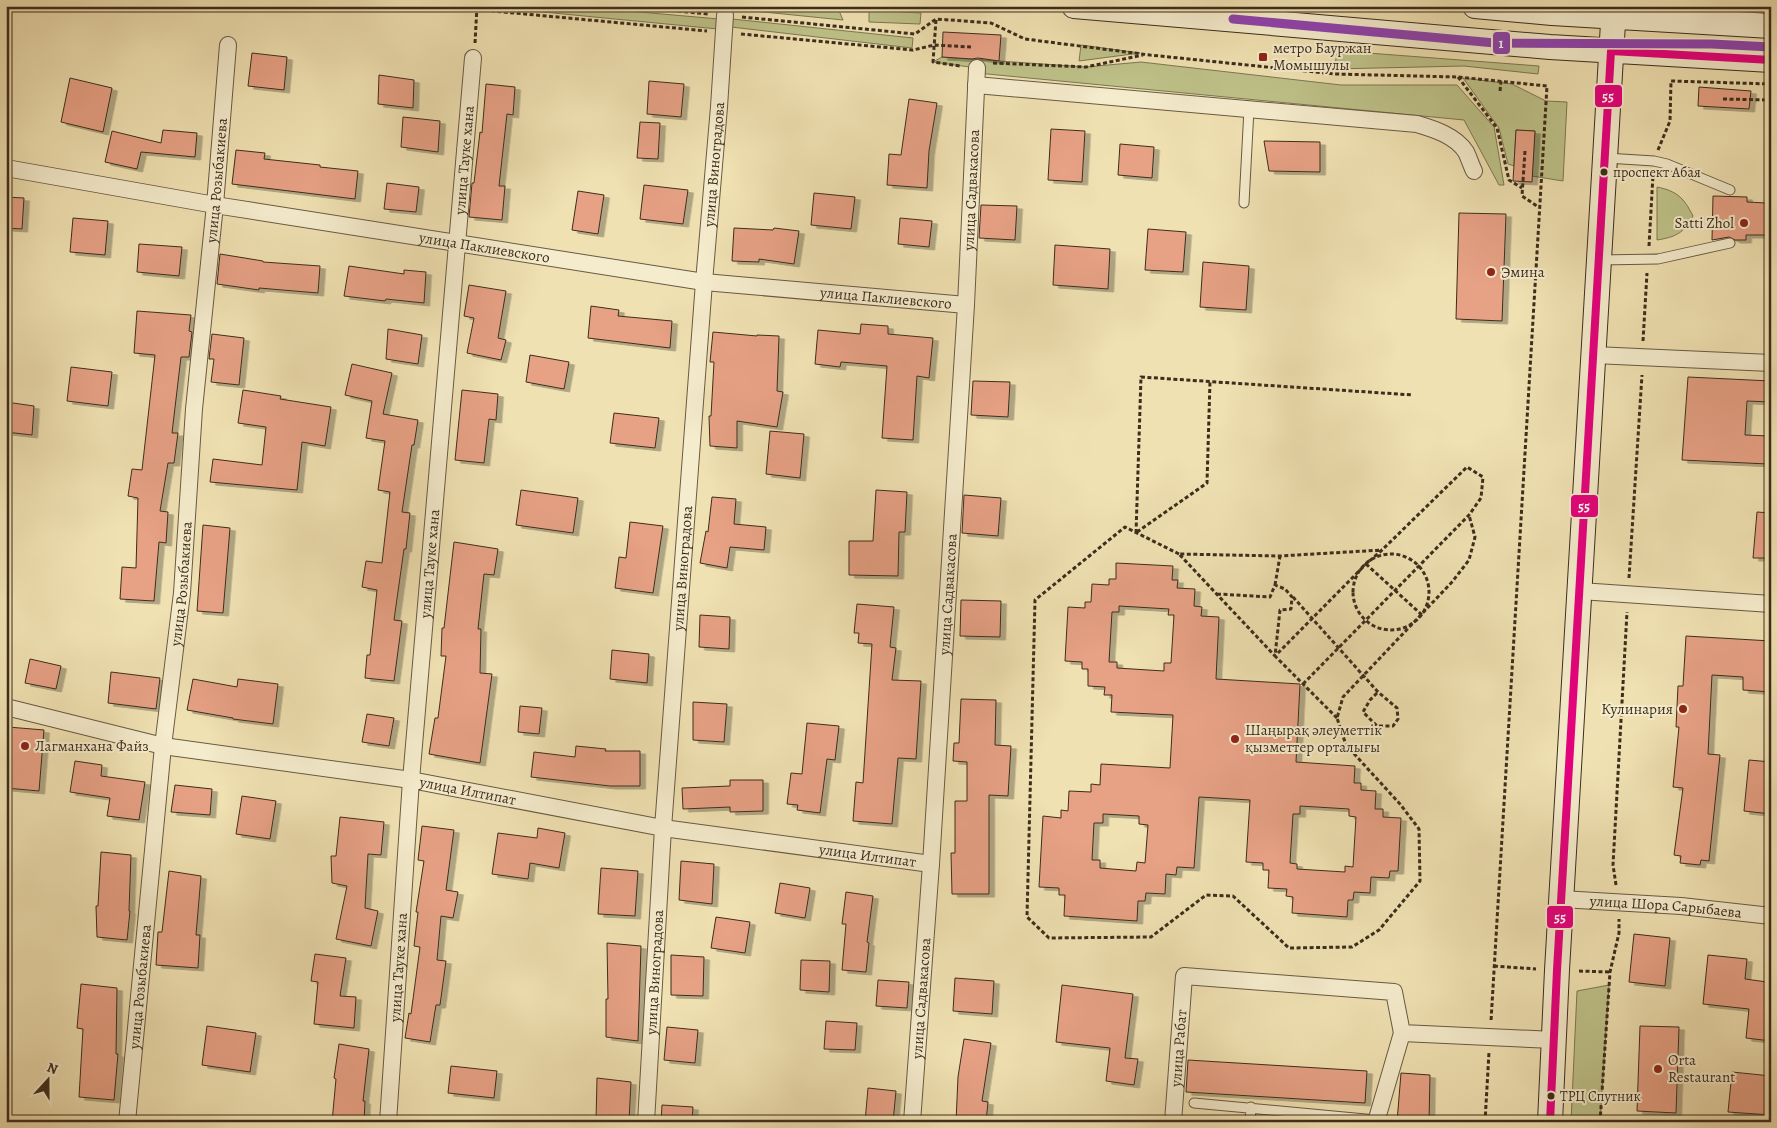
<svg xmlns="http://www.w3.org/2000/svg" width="1777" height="1128" viewBox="0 0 1777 1128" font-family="Alegreya,serif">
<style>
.green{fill:#bec289;stroke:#7d7852}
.building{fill:#e7a185;stroke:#3c2d1c;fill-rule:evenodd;filter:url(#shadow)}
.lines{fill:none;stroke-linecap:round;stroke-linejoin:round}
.service-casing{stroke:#695a42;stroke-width:11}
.minor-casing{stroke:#695a42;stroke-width:18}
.secondary-casing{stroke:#3c2d1c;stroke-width:26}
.path{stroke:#3c2d1c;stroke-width:3;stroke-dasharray:4 2.5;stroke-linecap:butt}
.service{stroke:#f5eccd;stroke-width:9}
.minor{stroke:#f5eccd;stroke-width:16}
.secondary{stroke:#f5eccd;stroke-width:24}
.bus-1-casing{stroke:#f5eccd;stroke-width:11}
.bus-1{stroke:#e5007d;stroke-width:8}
.metro-1-casing{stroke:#f5eccd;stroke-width:12}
.metro-1{stroke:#8e44ad;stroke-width:9}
.poi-dot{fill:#8f2418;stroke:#f5eccd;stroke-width:2}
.bus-dot{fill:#3c2d1c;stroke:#f5eccd;stroke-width:2}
.labels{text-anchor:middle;stroke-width:4;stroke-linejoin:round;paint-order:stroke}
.bus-label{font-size:14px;fill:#3c2d1c;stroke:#f5eccd;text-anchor:start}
.poi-label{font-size:15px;fill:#3c2d1c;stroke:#f5eccd;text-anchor:start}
.street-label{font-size:15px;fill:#3c2d1c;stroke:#f5eccd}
.line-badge{stroke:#f5eccd;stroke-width:2}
.badge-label{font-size:14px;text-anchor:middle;font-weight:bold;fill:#fff}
</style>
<defs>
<filter id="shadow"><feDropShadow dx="5.5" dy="3" stdDeviation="0" flood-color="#0004"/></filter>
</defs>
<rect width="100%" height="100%" fill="#f0e1b2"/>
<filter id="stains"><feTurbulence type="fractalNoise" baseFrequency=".004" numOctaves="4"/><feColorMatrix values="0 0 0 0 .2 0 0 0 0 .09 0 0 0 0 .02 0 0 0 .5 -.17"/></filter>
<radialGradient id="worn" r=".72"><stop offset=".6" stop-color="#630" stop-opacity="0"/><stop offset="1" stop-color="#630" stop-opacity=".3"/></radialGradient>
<!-- green -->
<path class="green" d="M481 6H571L719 19 718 29Z
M704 6H837L843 20Z
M869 10 921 13 920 24 869 22Z
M732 19 913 38 912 48 731 27Z
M1081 45 1140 53 1079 61Z
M1368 53 1539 66 1538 74 1464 66 1334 69 1337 54Z
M942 57 1086 67 1141 62 1341 85H1457L1494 127 1504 185H1499L1464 120 977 73V68L933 62Z
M1463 78 1512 84 1546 101 1567 102 1563 181 1532 176 1535 131 1516 130 1514 166 1508 164 1499 128Z
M1657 187C1677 191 1684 198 1693 216 1684 233 1676 237 1657 240Z
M1609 985 1600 1122H1571L1577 991Z"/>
<!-- building -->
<path class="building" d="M943 32 1001 35 999 61 978 58 972 59 942 57Z
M252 53 287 57 284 90 248 86Z
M379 75 414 80 413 108 378 104Z
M70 78 112 88 103 132 61 122Z
M649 81 684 84 681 117 647 114Z
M486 84 515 87 513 115 507 114 499 186H505L502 220 469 217 472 183H474L480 132 482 133Z
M1699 87 1751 91 1749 109 1698 106Z
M909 99 937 103 929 151 927 188 887 185 889 154 901 155Z
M403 117 440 121 438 152 401 147Z
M640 122 660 123 658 159 637 158Z
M1051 129 1085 131 1082 182 1048 180Z
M163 130 197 133 195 157 141 152 137 169 105 162 112 131 161 143Z
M1516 130 1535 131 1532 182 1513 181Z
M1264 141 1320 142V172L1269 171Z
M1120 144 1154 147 1152 178 1118 175Z
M236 150 265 153 264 159 320 165V167L358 171 355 199 232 184Z
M387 183 419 187 416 212 384 209Z
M644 185 688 190 683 224 640 219Z
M578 191 604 195 598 234 572 230Z
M814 193 855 197 851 229 811 225Z
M1713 196 1747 197V202L1766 203V235H1746V240H1735L1729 237 1712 240Z
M6 197 24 198 22 229 6 228Z
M981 205 1017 206 1015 240 979 238Z
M1459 213 1506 214 1502 321 1456 319Z
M73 218 108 221 105 255 70 252Z
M900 218 932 221 929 247 898 244Z
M734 228 773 230 774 228 799 231 794 264 759 259V262L732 261Z
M1148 229 1186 232 1183 272 1145 270Z
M139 244 182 247 179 276 137 272Z
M1055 245 1110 249 1108 289 1053 285Z
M220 254 263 261V262L320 266 318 293 259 288V290L217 284Z
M1203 262 1249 266 1246 310 1200 307Z
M349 266 404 274V270L426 272 424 303 386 299 385 301 344 296Z
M469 285 506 291 498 338 506 340 501 360 467 353 474 318 464 316Z
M591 306 619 310 618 316 672 321 670 348 588 338Z
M137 311 191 315 189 331 192 332 189 357H181L172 433H178L174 463H168L160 511 168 512 166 543 159 542 154 601 120 599 122 567 136 568 138 498 128 496 132 469 142 470 155 355 134 353Z
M861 324 888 326V334L933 338 929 378 917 376 913 440 882 438 887 366 841 362 840 367 815 364 818 330 860 334Z
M388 329 422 335 418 364 386 359Z
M713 332 757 336V335L779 336 777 391 783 392 777 427 737 421V448L710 446 709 416H711L714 362H710Z
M212 334 244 338 239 385 211 382 214 359H209Z
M530 355 569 362 564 389 526 382Z
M352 364 392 373 383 414 418 420 414 445H412L402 512 410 513 406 549H404L394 620 402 621 394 681 365 678 367 655H370L377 590 362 587 366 561 382 563 390 492 378 490 385 441 366 438 372 401 345 395Z
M71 367 112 372 108 406 67 401Z
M1688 377 1771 381V402L1747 401 1745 435 1770 436 1768 464 1682 460Z
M973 381 1010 382 1008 417 971 415Z
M243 390 281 396 280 399 331 407 325 446 302 442 297 490 210 482 213 459 262 465 266 427 238 423Z
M462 390 498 394 496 420 489 419 484 463 455 460Z
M6 402 34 406 32 435 6 432Z
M614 413 659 418 655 448 610 443Z
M770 431 804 434 800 478 766 474Z
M521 490 578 498 573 533 516 525Z
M876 490 907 492 905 532H899L898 576 849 575V541H873Z
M964 495 1001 498 998 536 962 533Z
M712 497 736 499 734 524 766 527 764 550 730 547 727 568 700 563 706 531 708 532Z
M1757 512 1771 513V558H1753Z
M630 522 663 526 653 593 615 588 619 557 626 558Z
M203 525 230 528 223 613 197 611Z
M454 542 498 549 494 575 484 574 478 629H481L480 673 492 674 480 763 429 754 435 718H438L446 656H441L442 628H444Z
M1116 563 1173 566 1172 580H1178L1177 588 1195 589 1194 606 1202 607 1201 616 1219 617 1216 679 1300 684 1296 762 1355 766 1354 783H1361V790L1376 791 1375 809H1383V817L1401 818 1398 871H1390L1389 878 1371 877 1370 893 1354 892 1353 900H1348L1347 917 1292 913 1293 897 1286 896 1287 889 1268 888 1269 870H1263V863L1246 862 1250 800 1199 797 1194 868 1177 867 1176 875 1166 874 1165 894 1146 893 1145 901H1138L1137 921 1064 916 1065 895H1059V888L1039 887 1043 816 1061 818V810L1068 811 1069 791 1091 792V784L1100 785 1101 764 1170 768 1173 715 1111 712 1112 695H1104L1105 687 1088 686V669H1082V662L1065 661 1068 607 1085 608V602H1091L1092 584 1109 585V579H1116ZM1119 606 1169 609 1168 615H1174L1171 663H1164V671L1117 668V662H1109L1112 612H1119ZM1300 806 1349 809V816L1356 817 1353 867 1345 866V872L1297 869V864L1290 863 1293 814H1300ZM1103 814 1139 816V824L1148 825 1145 863 1137 862 1136 871 1100 868V860H1092L1094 823H1103Z
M961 600 1001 601 1000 637 960 636Z
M857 604 894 607 890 647 896 648 892 680 921 681 916 759 898 758 892 824 853 821 856 782 863 783 872 644 858 643 859 633H854Z
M700 615 730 617 729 649 699 647Z
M1686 636 1771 641V692L1743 690V677L1712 675 1708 754 1720 755 1709 861 1701 860 1700 865 1680 863 1681 856 1674 855 1683 788 1673 787 1679 727H1676L1678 686H1683Z
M612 650 649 654 647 683 610 679Z
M30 659 61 666 56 689 25 683Z
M111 672 160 678 156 709 108 703Z
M193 679 237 687 238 679 278 684 273 724 233 719V718L187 710Z
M961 699 996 700 995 745 1011 746 1008 796 989 795V894H952L951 853H955V801H967V762L953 761 954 743H959Z
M693 702 727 704 724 742 693 740Z
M520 706 542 708 539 734 518 732Z
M367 714 394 718 389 746 362 742Z
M807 723 839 726 835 760 827 759 820 813 797 810 798 805 787 804 791 773 802 774Z
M8 727 44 730 39 791 6 788V752Z
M576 746 606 749 605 751H640V786H610L531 777 534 752 575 757Z
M1749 760 1771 762V814L1744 811Z
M75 761 102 765 101 776 145 782 139 820 107 816 110 798 70 792Z
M730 780H763V811L730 812V807L683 809 682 788 730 786Z
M175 785 212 789 210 815 171 812Z
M242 796 276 801 270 839 236 834Z
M340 817 384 822 381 855 368 854 365 908 378 911 371 946 336 939 347 886 332 883 331 856H336Z
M422 826 454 830 446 890 458 892 453 918 441 916 437 960 446 961 440 1005H436L430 1042 405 1038 409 1013 411 1014 420 947 414 946 418 912H416L424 861 418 860Z
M538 828 565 833 559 868 530 863 528 879 492 874 498 833 537 838Z
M101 852 131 855 129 911H130L127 940 97 937 96 906H98Z
M681 861 714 864 712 904 679 900Z
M601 868 638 871 635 916 598 914Z
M169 871 201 876 196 935H200L198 968 156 965 158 932H162Z
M780 883 810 888 805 918 775 913Z
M846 892 873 896 867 942 869 943 866 972 842 970 846 924H842Z
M716 917 750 922 745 953 711 948Z
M1634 934 1670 938 1665 986 1629 982Z
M607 943 641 946 638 1041 606 1037V999H608Z
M315 954 346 958 340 996 356 997 354 1028 314 1024 318 982 311 981Z
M671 955 704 957 703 996 671 995Z
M1708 955 1747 959 1745 979 1767 982 1766 987 1771 988V1041L1746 1038 1749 1009 1703 1004Z
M801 960 830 961 829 992 800 990Z
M955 978 994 981 992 1014 953 1011Z
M878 980 909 982 907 1008 876 1006Z
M81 984 117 988 116 1054H118L114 1100 79 1097 83 1029 77 1028Z
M1062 985 1133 994 1125 1058 1138 1059 1134 1085 1106 1081 1110 1048 1056 1042Z
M826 1021 857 1023 855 1050 824 1049Z
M207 1026 256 1033 250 1072 202 1065Z
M1640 1026 1679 1027 1676 1113 1637 1111Z
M667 1027 698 1030 695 1063 664 1060Z
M964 1039 991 1043 982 1101 988 1102 986 1122H956L958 1077Z
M339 1044 369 1049 363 1101H365L364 1122H332L336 1079 334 1078Z
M1188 1060 1367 1071 1365 1103 1186 1092Z
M451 1066 497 1071 494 1098 448 1093Z
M1732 1072 1771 1076V1115L1728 1112Z
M1401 1073 1430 1075 1429 1122H1397Z
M597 1078 631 1082 629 1121 596 1120Z
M868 1088 896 1091 893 1122H865Z
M662 1105 693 1107 692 1122H661Z"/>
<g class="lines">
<defs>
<path id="service" d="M1606 158 1654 161 1667 164 1730 190
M1244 203 1249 109
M1600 260 1658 259 1730 243
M1194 1103 1376 1120
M1250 1122 1251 1107"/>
<g id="minor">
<path d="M976 85 1417 124C1434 129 1456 136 1466 152 1469 158 1471 165 1474 171"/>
<path id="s1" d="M6 168 215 205 704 282 966 305"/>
<path d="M1594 355 1771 363"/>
<path d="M1580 591 1771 604"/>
<path id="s2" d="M6 707 163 746 411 780 663 828 931 864"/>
<path id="s3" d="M1561 899 1681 906 1771 916"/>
<path id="s4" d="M127 1122 163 746 182 593 194 409 215 205 228 45"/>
<path id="s5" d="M388 1122 411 780 473 58"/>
<path id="s6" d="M646 1122 663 828 704 282 719 107 725 15"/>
<path id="s7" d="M912 1122 931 864 966 305 977 68"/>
<path id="s8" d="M1173 1122 1184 976 1394 992 1402 1033 1554 1040"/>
<path d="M1376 1122 1402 1033"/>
</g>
<path id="secondary" d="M1074 6 1550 47 1771 60
M1475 6 1552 13 1771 26
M1550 1122 1557 970 1614 6"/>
</defs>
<!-- service casing -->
<use href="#service" class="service-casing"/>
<!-- minor casing -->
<use href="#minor" class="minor-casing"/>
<!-- secondary casing -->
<use href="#secondary" class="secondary-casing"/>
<!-- path -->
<path class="path" d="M439 6 707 31
M626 6 708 14
M742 17 915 34 936 19 991 23 1025 39 1150 55 1335 74 1458 77 1547 86 1491 1021
M936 20 933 62 960 66
M741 34 913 50 934 45 971 47
M475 43 477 6
M993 63 1086 67 1143 55
M1458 77 1497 128 1509 180 1522 188
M1500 91 1501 81
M1723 99 1771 100
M1658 150 1670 121 1671 81 1771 84
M1525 151 1522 196 1540 208
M1649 246 1653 175
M1643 341 1647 273
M1137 532 1207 483 1210 381
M1136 533 1141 377 1413 395
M1179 554 1125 527 1035 600 1027 917 1049 938 1151 937 1206 895 1233 896 1289 948 1352 947 1379 930 1420 881 1419 829 1400 804 1346 745 1337 718 1343 697 1452 582 1469 560 1475 537 1469 515
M1353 592a38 38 0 1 1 76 0a38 38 0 1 1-76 0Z
M1366 564 1422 615
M1629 578 1642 375
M1275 585 1280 556
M1217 594 1270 597 1275 585 1285 589 1292 597 1291 609 1280 610 1275 656 1337 718
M1293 597 1378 692 1397 708 1398 719 1393 726H1377L1363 712 1370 700 1378 692
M1303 684 1469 515 1481 498 1483 477 1467 467 1382 550 1366 564 1275 656 1179 554 1280 556 1382 550
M1616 885 1613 865 1627 612
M1494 966 1536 969
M1579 971 1610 972
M1485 1122 1489 1052
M1600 1122 1610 972 1619 933V919"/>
<!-- service -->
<use href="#service" class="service"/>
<!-- minor -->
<use href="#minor" class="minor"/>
<!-- secondary -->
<use href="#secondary" class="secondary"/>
<defs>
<path id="bus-1" d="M1550 1122 1557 970 1611 51 1771 60"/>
</defs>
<!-- bus-1 casing -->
<use href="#bus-1" class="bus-1-casing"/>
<!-- bus-1 -->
<use href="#bus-1" class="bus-1"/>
<defs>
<path id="metro-1" d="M1233 19 1495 43 1712 44 1771 47"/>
</defs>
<!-- metro-1 casing -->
<use href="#metro-1" class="metro-1-casing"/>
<!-- metro-1 -->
<use href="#metro-1" class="metro-1"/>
</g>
<!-- markers -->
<g class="poi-dot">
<rect x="1258" y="52" width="10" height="10" rx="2.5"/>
<circle cx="1744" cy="223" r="5"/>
<circle cx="1491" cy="272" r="5"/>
<circle cx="1683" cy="709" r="5"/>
<circle cx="1235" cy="739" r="5"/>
<circle cx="25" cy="746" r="5"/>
<circle cx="1658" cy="1069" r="5"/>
</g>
<g class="bus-dot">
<circle cx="1604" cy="172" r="4.5"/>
<circle cx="1551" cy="1096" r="4.5"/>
</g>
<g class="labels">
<!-- bus labels -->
<g class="bus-label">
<text x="1613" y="177">проспект Абая</text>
<text x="1560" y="1101">ТРЦ Спутник</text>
</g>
<!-- poi labels -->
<g class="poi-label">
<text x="1273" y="53">метро Бауржан<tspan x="1273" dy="17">Момышулы</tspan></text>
<text x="1734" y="228" text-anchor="end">Satti Zhol</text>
<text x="1501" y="277">Эмина</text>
<text x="1673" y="714" text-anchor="end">Кулинария</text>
<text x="1245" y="735">Шаңырақ әлеуметтік<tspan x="1245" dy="17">қызметтер орталығы</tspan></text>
<text x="35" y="751">Лагманхана Файз</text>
<text x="1668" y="1065">Orta<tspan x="1668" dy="17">Restaurant</tspan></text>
</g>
<!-- street labels -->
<g class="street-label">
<text dy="5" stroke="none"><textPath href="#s5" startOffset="965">улица Тауке хана</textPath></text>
<text dy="5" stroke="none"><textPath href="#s6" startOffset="960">улица Виноградова</textPath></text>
<text dy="5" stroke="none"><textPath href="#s4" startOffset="946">улица Розыбакиева</textPath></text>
<text dy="5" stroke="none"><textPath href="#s7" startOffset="934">улица Садвакасова</textPath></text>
<text dy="5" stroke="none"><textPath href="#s1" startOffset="485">улица Паклиевского</textPath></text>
<text dy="5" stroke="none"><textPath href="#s1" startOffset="890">улица Паклиевского</textPath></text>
<text dy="5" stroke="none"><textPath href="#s5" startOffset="560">улица Тауке хана</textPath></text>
<text dy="5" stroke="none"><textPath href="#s6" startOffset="555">улица Виноградова</textPath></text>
<text dy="5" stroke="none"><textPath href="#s4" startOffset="541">улица Розыбакиева</textPath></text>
<text dy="5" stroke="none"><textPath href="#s7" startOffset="529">улица Садвакасова</textPath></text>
<text dy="5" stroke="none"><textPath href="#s2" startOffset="470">улица Илтипат</textPath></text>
<text dy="5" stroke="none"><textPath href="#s2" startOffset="875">улица Илтипат</textPath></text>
<text dy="5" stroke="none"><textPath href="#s3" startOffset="105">улица Шора Сарыбаева</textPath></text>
<text dy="5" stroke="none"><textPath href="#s5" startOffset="155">улица Тауке хана</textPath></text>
<text dy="5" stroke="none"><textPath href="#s6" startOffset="150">улица Виноградова</textPath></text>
<text dy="5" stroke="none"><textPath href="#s4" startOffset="136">улица Розыбакиева</textPath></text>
<text dy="5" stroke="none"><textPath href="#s7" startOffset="124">улица Садвакасова</textPath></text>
<text dy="5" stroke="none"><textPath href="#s8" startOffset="74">улица Рабат</textPath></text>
</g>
</g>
<g class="line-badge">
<rect x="1492" y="31" width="19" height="24" rx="5" fill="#8e44ad"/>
<rect x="1594" y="84" width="29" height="24" rx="5" fill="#e5007d"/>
<rect x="1570" y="494" width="29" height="24" rx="5" fill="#e5007d"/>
<rect x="1546" y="905" width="28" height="24" rx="5" fill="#e5007d"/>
</g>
<g class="badge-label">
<text x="1501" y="48">1</text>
<text x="1608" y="101">55</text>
<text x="1584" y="511">55</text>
<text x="1560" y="922">55</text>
</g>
<!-- margin -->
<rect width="1777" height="1128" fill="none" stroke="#f0e1b2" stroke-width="25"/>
<rect x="8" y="8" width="1762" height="1113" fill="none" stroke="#3c2d1c" stroke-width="2.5"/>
<rect x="12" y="12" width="1752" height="1103" fill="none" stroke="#3c2d1c"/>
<!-- north arrow -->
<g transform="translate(48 1080) rotate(21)" stroke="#f5eccd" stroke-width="4" paint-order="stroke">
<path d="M0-4L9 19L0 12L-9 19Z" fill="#3c2d1c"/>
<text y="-8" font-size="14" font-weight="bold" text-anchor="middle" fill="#3c2d1c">N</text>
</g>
<rect width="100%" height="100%" filter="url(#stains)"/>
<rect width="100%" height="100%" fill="url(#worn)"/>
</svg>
